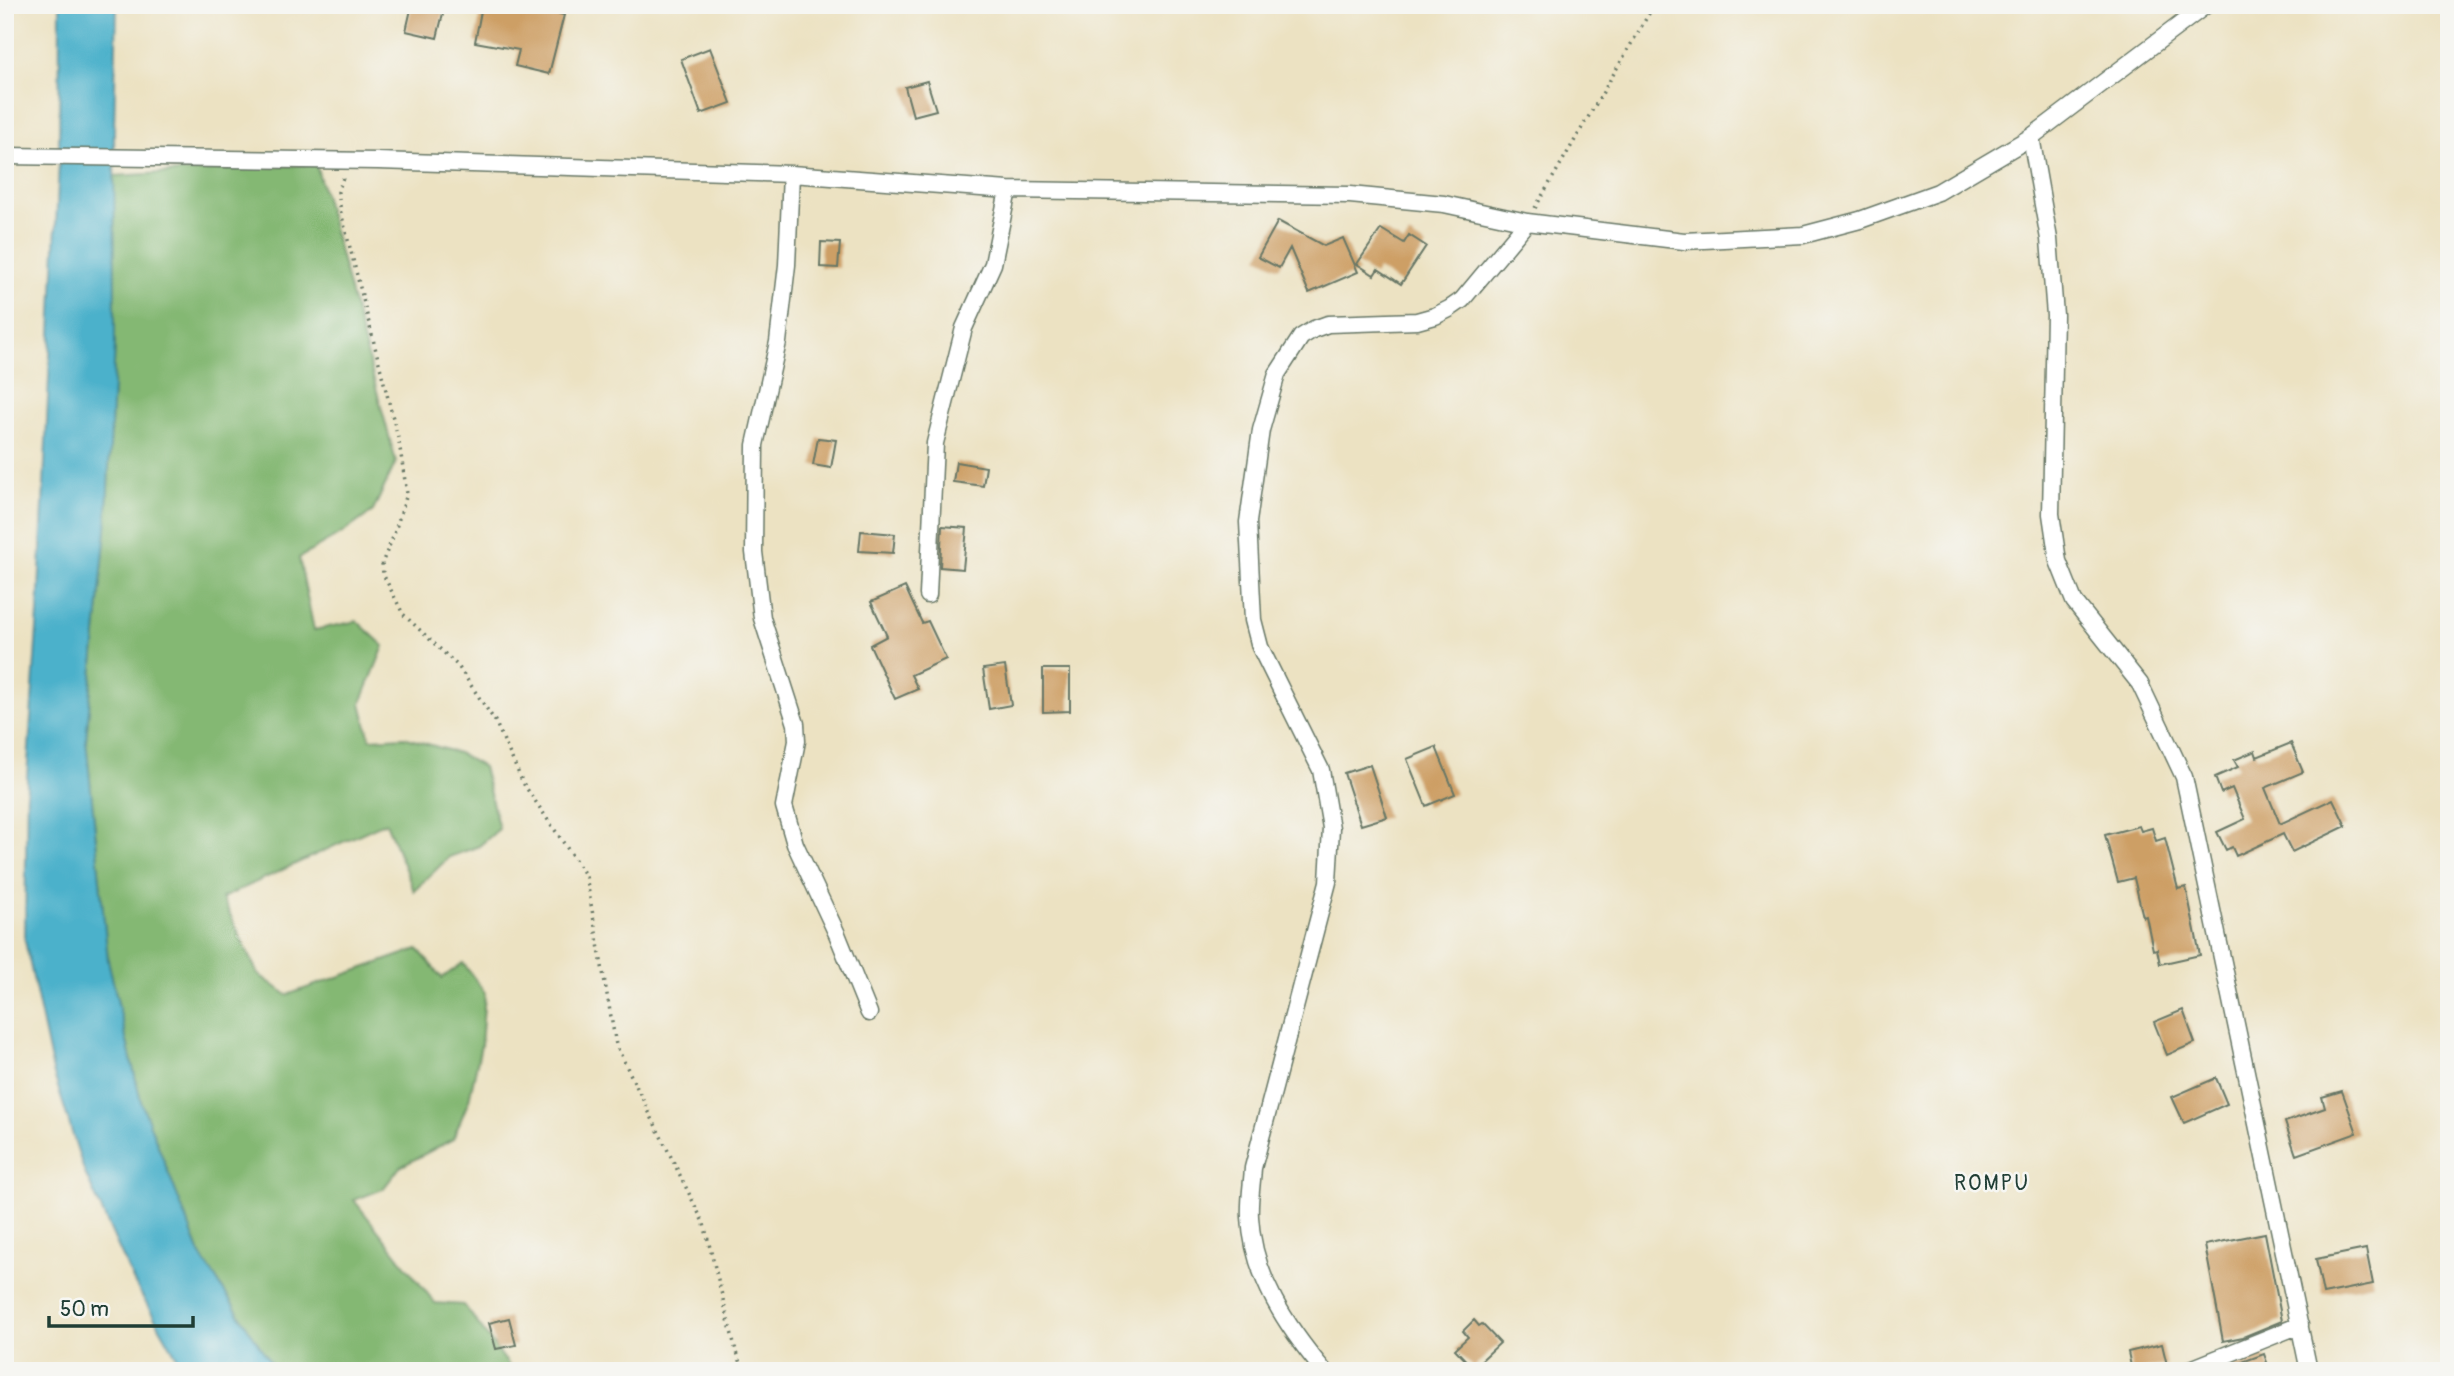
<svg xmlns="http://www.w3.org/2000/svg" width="2454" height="1376" viewBox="0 0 2454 1376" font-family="Pangolin,sans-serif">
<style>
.forest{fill:#84b873;stroke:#527a54;stroke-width:2}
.water{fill:#4cb1cb;stroke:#367780;stroke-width:2}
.building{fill:#cd9f65}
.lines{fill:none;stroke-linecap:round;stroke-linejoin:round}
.minor-casing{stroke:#677766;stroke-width:19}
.path{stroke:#677766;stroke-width:3.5;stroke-dasharray:2 5;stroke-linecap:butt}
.minor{stroke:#fff;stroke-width:16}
.labels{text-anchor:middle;stroke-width:5;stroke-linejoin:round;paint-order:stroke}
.quarter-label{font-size:21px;letter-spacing:2px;fill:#1f3d34;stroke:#f6f6f2}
</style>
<rect width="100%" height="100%" fill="#f6f6f2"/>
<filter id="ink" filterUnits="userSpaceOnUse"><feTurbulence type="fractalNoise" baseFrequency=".0143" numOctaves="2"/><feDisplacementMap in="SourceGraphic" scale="14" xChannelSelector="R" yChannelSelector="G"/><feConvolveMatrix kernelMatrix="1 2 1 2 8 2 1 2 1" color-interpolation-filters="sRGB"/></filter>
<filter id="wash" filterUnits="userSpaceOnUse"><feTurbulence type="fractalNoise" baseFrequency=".00686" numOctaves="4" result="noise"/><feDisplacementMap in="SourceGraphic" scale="28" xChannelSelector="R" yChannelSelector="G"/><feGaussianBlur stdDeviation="1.57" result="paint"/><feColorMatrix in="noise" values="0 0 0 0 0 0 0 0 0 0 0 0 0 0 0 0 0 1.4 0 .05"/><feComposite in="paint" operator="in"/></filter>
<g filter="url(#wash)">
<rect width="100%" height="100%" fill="#ece2c2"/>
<!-- forest -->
<path class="forest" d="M316 164 396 462 373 511 344 532 299 558 314 630 357 621 384 646 361 703 370 739 404 737 458 753 483 767 499 829 479 846 449 857 414 891 386 822 222 898 258 974 287 995 418 949 442 978 463 963 485 993 481 1045 469 1100 453 1139 400 1167 383 1189 354 1200 435 1303 464 1305 513 1371H276L200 1254 141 1102 108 960 86 740 106 529 115 343 114 176Z"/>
<!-- water -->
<path class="water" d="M60 5H117L114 130 115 343 106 529 86 740 108 960 141 1102 200 1254 276 1371H185L134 1282 84 1171 53 1071 25 941 27 777 38 613 59 162Z"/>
<g id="blocks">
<!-- building -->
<path class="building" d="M412 5H445L437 38 406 31Z
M482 6 527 15 530 7 564 15 549 74 515 66 519 50 475 42Z
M710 48 731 103 701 114 681 59Z
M927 81 936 110 913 116 905 87Z
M1278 221 1324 246 1343 238 1358 272 1309 293 1290 248 1279 268 1258 257Z
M1381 229 1404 243 1409 235 1426 246 1401 284 1378 269 1374 275 1357 264Z
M821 242 840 243 838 268 820 267Z
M818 438 836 440 831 468 813 465Z
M956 462 986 467 983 486 953 482Z
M942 526 967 528 963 569 940 567Z
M861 531 895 534 893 553 859 551Z
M905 587 922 623 928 621 946 659 911 675 918 689 895 699 870 645 887 636 871 602Z
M1005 666 1011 705 989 709 983 669Z
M1043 669H1070V711L1043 712Z
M2291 743 2303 772 2265 788 2280 824 2333 799 2346 826 2292 852 2283 834 2236 856 2232 847 2226 850 2217 832 2245 819 2232 788 2221 793 2215 777 2238 767 2234 760 2255 751 2257 757Z
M1436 747 1455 794 1426 806 1407 759Z
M1370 765 1387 817 1361 825 1344 773Z
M2139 826 2141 831 2152 828 2156 841 2165 838 2178 889 2186 887 2200 955 2160 964 2157 949 2153 950 2146 916 2143 917 2134 878 2118 882 2105 835Z
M2183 1010 2195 1043 2167 1055 2154 1022Z
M2216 1078 2227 1104 2184 1123 2172 1097Z
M2342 1091 2357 1133 2296 1155 2285 1122 2325 1108 2322 1097Z
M2265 1233 2282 1321 2243 1337 2223 1341 2205 1245Z
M2366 1249 2373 1284 2323 1294 2316 1259Z
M509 1318 516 1345 496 1349 489 1323Z
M1474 1320 1479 1326 1482 1324 1500 1343 1473 1368 1455 1349 1468 1337 1463 1331Z
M2162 1344 2167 1365 2132 1371 2128 1352Z
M2264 1354 2270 1371H2224L2223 1369Z"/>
</g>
</g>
<g filter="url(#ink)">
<use href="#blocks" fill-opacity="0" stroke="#677766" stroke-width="2"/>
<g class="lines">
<defs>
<path id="minor" d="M2031 137 2049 239 2055 315 2051 514 2058 561 2074 601 2140 684 2184 777 2309 1371
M5 156 378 161 791 174 1008 190 1350 195 1444 204 1527 222 1684 241 1803 235 1860 220 1938 192 2031 137 2206 5
M791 174 787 265 778 342 755 445 754 552 762 618 796 724 797 741 784 806 795 844 837 934 869 1013
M928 595 935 443 964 328 993 264 1008 190
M1324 1371C1287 1327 1253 1277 1250 1217 1249 1201 1252 1184 1253 1168L1328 882 1331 828 1321 770 1260 647 1253 620 1248 522 1261 430 1277 374 1301 337 1314 329 1328 324 1417 321 1435 316 1449 309 1462 300 1527 222
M2186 1371 2300 1325"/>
</defs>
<!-- minor casing -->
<use href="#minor" class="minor-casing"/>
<!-- path -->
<path class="path" d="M343 178 338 192 341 212 399 442 407 494 393 537 382 563 383 574 403 614 458 666 495 721 523 783 586 876 616 1045 704 1224 735 1347 744 1371
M1535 208 1654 5"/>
<!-- minor -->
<use href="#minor" class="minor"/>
</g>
</g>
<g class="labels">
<!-- quarter labels -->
<g class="quarter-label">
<text x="1992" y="1190">ROMPU</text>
</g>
</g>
<!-- margin -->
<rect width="2454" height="1376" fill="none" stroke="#f6f6f2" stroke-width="28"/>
<!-- scale -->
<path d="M49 1316v10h144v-10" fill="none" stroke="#1f3d34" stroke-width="3.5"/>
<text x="60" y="1316" font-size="21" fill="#1f3d34" stroke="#f6f6f2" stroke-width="5" paint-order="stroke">50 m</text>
</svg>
